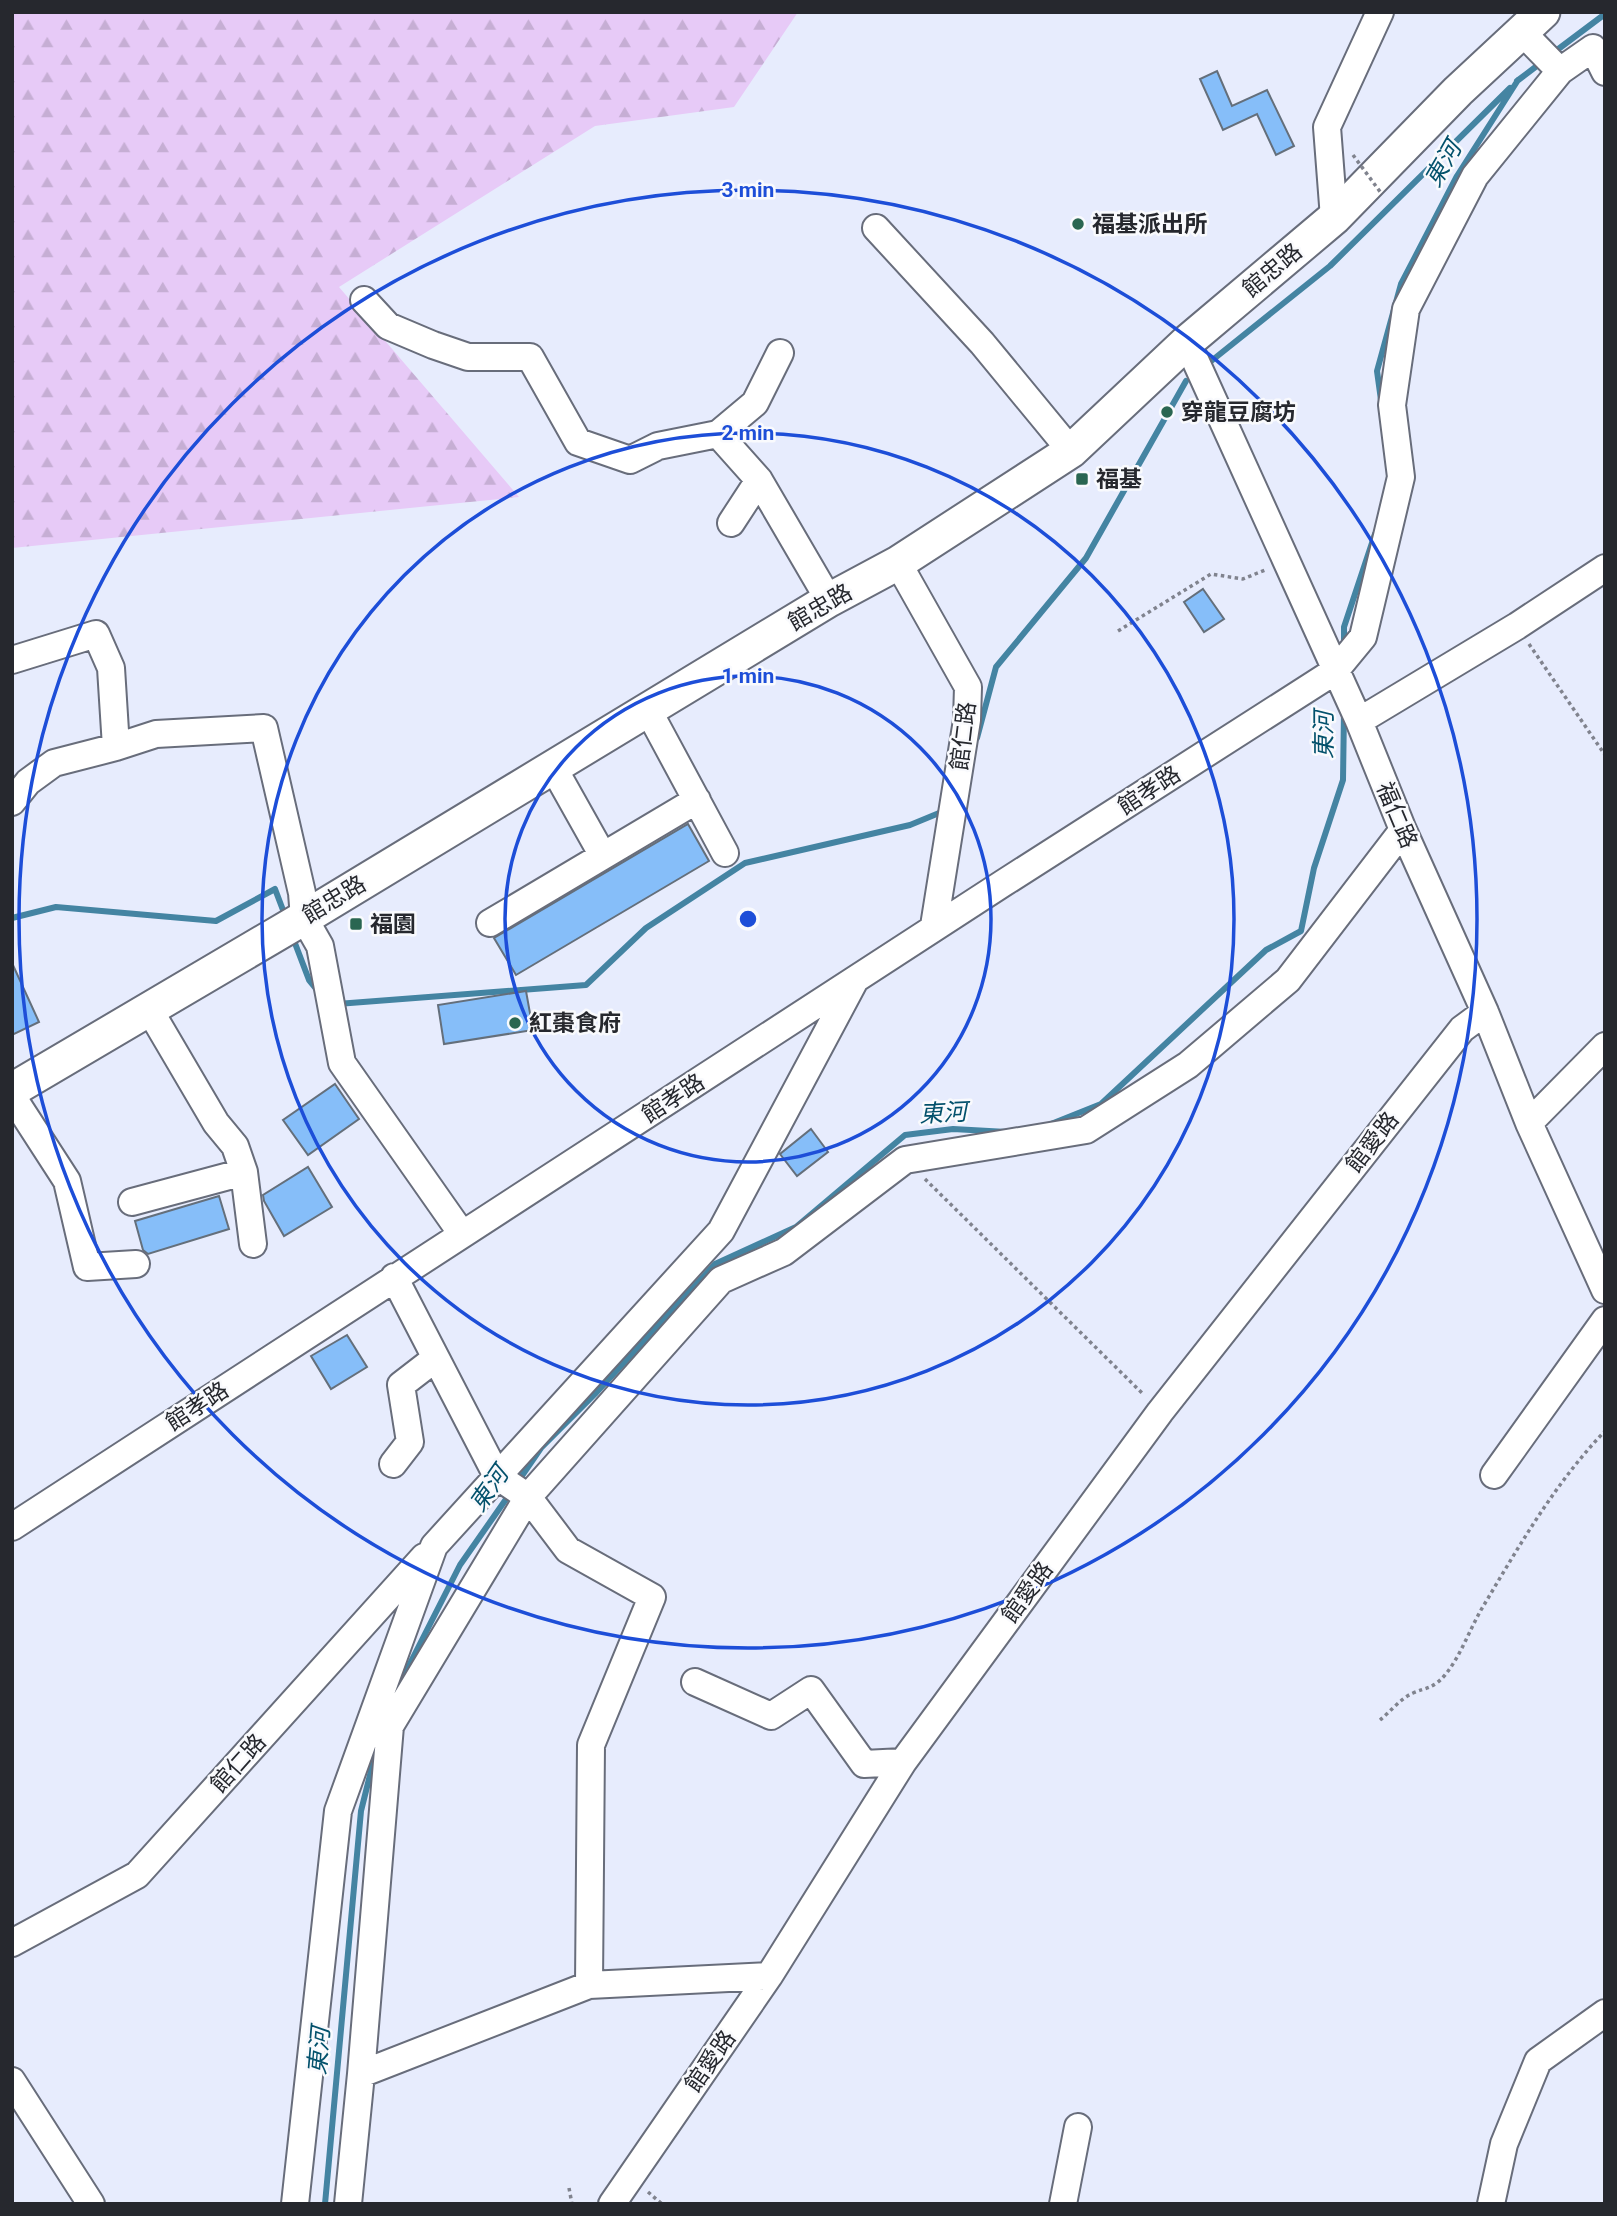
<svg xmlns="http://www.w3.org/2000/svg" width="1617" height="2216" viewBox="0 0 1617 2216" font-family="Roboto,'Noto Sans TC',sans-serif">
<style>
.forest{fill:url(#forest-firs)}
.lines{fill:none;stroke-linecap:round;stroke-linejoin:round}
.stream{stroke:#4484a2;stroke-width:6}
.building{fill:#86bef9;stroke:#646f7b;stroke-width:2}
.minor-casing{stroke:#686d7b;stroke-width:30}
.major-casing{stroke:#686d7b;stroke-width:37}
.path{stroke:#80838e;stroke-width:3.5;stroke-dasharray:3.5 3.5;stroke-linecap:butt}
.minor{stroke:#fff;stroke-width:26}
.major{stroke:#fff;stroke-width:33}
.path-bridge{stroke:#80838e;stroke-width:3.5;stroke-dasharray:3.5 3.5;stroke-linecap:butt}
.ring{fill:none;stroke:#1d4ed8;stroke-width:3.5}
.poi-dot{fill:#2a6651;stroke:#f9fafd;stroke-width:2.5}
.labels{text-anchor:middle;stroke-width:5;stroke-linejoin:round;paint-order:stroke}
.poi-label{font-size:23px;font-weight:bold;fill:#26282e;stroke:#f9fafd;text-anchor:start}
.street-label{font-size:23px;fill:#26282e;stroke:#f9fafd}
.water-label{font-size:24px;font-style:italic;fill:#03516c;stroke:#f9fafd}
.centre{fill:#1d4ed8;stroke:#f9fafd;stroke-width:3.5}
.ring-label{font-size:21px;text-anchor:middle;font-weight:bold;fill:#1d4ed8;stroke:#f9fafd;stroke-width:5;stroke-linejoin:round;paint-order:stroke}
</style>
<defs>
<pattern id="forest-firs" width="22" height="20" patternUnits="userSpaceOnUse" patternTransform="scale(1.75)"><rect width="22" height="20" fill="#e7caf7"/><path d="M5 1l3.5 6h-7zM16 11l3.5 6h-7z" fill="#c6aed4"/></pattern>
</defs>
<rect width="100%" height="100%" fill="#e7ecfd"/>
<!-- forest -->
<path class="forest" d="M12 12H798L734 107 595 126 339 287 519 497 12 548Z"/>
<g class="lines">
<!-- stream -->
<path class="stream" d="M1553 53 1605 14
M1517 81 1542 62
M1210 362 1330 266 1510 88
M1381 400 1377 371 1401 284 1457 176 1518 80
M1344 648V627L1375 534
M977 738 996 667 1086 558 1186 381
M12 918 56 907 216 921 275 889 286 918
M293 938 309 980 318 991
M337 1004 586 985 646 928 745 863 910 825 944 811
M1051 1124 1101 1104 1266 950 1301 931 1314 868 1343 780 1344 711
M517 1483 541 1448 595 1394 715 1264 796 1227 905 1135 953 1129 1007 1132
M393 1697 460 1565 511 1492
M325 2204 361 1811 376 1751"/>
</g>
<!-- building -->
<path class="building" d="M1217 71 1232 106 1267 90 1294 146 1276 155 1257 114 1223 130 1200 79Z
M1203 589 1224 619 1204 632 1184 602Z
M688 824 709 861 516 975 494 938Z
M12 963 39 1022 12 1035Z
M526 991 533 1030 444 1044 438 1005Z
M335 1084 359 1119 308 1155 283 1120Z
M811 1129 828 1152 797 1176 780 1154Z
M308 1167 332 1207 284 1236 264 1201 263 1195Z
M219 1196 229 1229 148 1254 143 1250 135 1221Z
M347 1335 367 1367 331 1389 311 1356Z"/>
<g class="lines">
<defs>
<path id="minor" d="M1522 32 1560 71
M1334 218 1327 127 1380 12
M876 228 982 343 1071 451
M364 300 388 326 433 345 468 357H530L578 442 630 460 658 446 718 434 755 403 780 353
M1187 342 1359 721 1403 830 1485 1012 1529 1123 1605 1290
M718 434 759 480 829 600
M731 523 759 480
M898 563 968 687 967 720 934 926
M12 660 96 634 111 668 116 747
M648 710 725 853
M1359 721 1517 626 1605 568
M553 767 603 856
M12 802 28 782 54 763 116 747 156 734 264 728 302 893 304 918 320 946 342 1063 462 1234
M490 923 697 800
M149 1009 216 1123 235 1146 244 1172 253 1244
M12 1096 67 1181 87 1267 136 1264
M1529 1123 1605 1046
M132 1202 244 1172
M394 1277 497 1476 528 1497 568 1550 652 1597 591 1745 589 1985
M393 1464 410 1442 401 1385 436 1358
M1494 1475 1605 1320
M12 1527C452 1239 892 953 1335 671L1363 637 1401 477 1392 405 1406 309 1475 176 1560 71 1593 48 1605 72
M695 1682 771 1716 811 1690 864 1764 903 1762
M12 1943 137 1875 424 1557
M361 2074 589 1985 769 1976
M12 2081 91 2204
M295 2204 338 1811 434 1546 721 1231 854 982
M348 2204 361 2074 390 1726 528 1497 721 1280 784 1252 905 1160 1086 1130 1188 1065 1288 980 1403 830
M612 2204 769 1976 903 1762 1160 1412 1462 1029 1485 1012
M1063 2204 1078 2127
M1491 2204 1504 2144 1538 2061 1605 2013"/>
<path id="major" d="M12 1090 304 918 829 600 898 563 1071 451 1187 342 1334 218 1458 91 1543 12"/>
</defs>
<!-- minor casing -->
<use href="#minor" class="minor-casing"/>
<!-- major casing -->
<use href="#major" class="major-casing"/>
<!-- path -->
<path class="path" d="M1118 631 1211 574 1243 579 1265 570
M1529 644 1605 755
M925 1179 1144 1395
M1380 1720C1390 1712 1401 1698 1413 1693 1427 1687 1433 1689 1445 1675 1460 1657 1469 1631 1481 1610 1518 1548 1554 1484 1605 1431
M569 2188 572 2204
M648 2192 662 2204"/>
<!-- minor -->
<use href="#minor" class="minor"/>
<!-- major -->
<use href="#major" class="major"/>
<!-- path-bridge -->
<path class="path-bridge" d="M1353 155 1381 193"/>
</g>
<!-- distance rings -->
<g class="ring">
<circle cx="748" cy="919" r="243"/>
<circle cx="748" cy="919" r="486"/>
<circle cx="748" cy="919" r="729"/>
</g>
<!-- markers -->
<g class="poi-dot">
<circle cx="1078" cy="224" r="7"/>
<circle cx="1167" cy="412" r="7"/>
<rect x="1075" y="472" width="14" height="14" rx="3.5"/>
<rect x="349" y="917" width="14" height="14" rx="3.5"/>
<circle cx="515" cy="1023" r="7"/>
</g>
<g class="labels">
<!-- poi labels -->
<g class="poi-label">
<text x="1092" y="232">福基派出所</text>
<text x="1181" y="420">穿龍豆腐坊</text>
<text x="1096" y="487">福基</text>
<text x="370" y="932">福園</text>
<text x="529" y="1031">紅棗食府</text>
</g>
<!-- street labels -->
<g class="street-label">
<text transform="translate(1272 270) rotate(-40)" y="8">館忠路</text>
<text transform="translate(820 607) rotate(-30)" y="8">館忠路</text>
<text transform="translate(963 736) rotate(-83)" y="8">館仁路</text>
<text transform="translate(1149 790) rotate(-33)" y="8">館孝路</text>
<text transform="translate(1397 815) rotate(67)" y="8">福仁路</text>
<text transform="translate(334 899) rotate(-31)" y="8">館忠路</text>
<text transform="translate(673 1098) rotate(-33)" y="8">館孝路</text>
<text transform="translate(1372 1142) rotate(-52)" y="8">館愛路</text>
<text transform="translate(197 1406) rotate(-33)" y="8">館孝路</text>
<text transform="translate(1027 1592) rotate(-54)" y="8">館愛路</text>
<text transform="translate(238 1763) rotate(-48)" y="8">館仁路</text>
<text transform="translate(710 2061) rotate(-55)" y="8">館愛路</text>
</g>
<!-- water labels -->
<g class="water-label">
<text transform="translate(1443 164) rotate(-60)" y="8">東河</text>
<text transform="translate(1324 735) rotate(-90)" y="8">東河</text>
<text transform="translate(943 1113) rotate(-3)" y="8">東河</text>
<text transform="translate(489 1489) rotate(-55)" y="8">東河</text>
<text transform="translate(319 2051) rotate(-85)" y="8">東河</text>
</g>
</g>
<circle cx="748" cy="919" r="10" class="centre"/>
<g class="ring-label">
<text x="748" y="197">3 min</text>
<text x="748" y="440">2 min</text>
<text x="748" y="683">1 min</text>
</g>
<!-- border -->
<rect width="1617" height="2216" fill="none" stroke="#26282e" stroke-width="28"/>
</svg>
